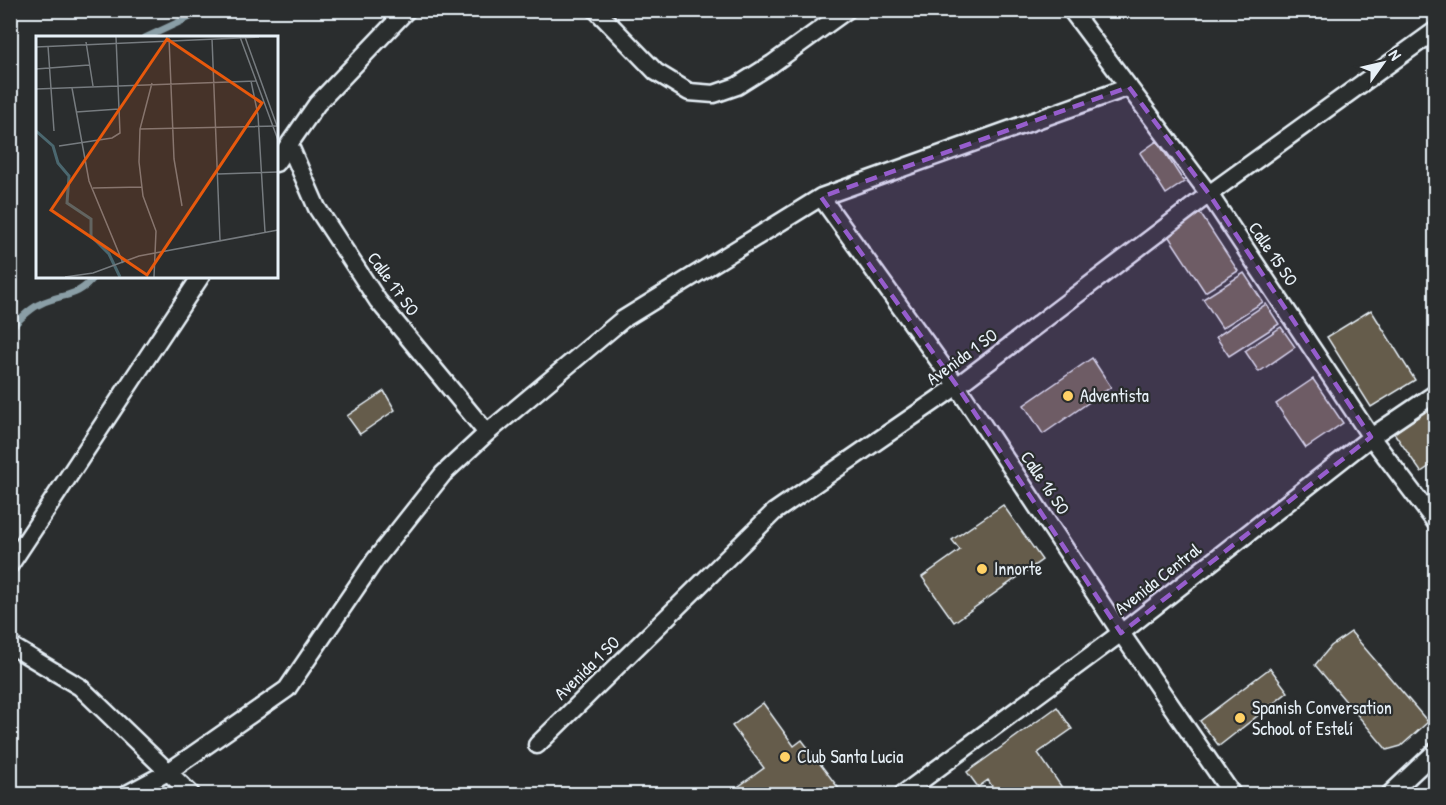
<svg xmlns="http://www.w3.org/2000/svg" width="1446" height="805" viewBox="0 0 1446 805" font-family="'Patrick Hand',sans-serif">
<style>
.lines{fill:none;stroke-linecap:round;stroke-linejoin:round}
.stream{stroke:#8a9ea6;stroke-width:7}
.building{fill:#655c4c;stroke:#e8f1f8;stroke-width:1.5}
.street-casing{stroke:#e8f1f8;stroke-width:21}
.street{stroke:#2a2d2e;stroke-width:16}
.marked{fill:#965dcd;fill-opacity:0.2;stroke:#965dcd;stroke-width:4.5;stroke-dasharray:12 8;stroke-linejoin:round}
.poi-dot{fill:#ffd166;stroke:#2a2d2e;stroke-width:2}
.labels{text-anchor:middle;stroke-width:4.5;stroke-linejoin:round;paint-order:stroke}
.street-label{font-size:18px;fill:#e8f1f8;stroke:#2a2d2e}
.poi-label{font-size:18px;fill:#e8f1f8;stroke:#2a2d2e;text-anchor:start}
.inset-river{fill:none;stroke:#4b676f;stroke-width:3}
.inset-road{fill:none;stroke:#767b7f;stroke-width:1.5}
.view{fill:#e8590c;fill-opacity:0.15;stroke:#e8590c;stroke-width:3}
.inset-edge{fill:none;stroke:#e8f1f8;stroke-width:3}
</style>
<rect width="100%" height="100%" fill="#2a2d2e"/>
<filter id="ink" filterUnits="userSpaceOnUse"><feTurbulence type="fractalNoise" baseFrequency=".0167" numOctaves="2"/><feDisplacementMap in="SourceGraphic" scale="12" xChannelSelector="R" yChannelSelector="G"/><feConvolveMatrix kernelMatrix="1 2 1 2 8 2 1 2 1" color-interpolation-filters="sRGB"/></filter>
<g filter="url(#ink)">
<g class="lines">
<!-- stream -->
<path class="stream" d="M145 38 205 10
M10 329C19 320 29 309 40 304 64 292 76 300 95 276"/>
</g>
<!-- building -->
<path class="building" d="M1157 141 1184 182 1166 194 1140 153Z
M1200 213 1238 271 1205 292 1167 234Z
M1244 273 1263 302 1222 328 1203 299Z
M1266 304 1279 324 1229 356 1216 337Z
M1371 310 1415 380 1371 407 1327 337Z
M1281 327 1295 347 1259 372 1245 351Z
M1092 358 1111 387 1043 434 1024 405Z
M1313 379 1343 423 1306 448 1276 404Z
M384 391 395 410 360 434 347 416Z
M1429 409 1436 419V462L1421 472 1394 433Z
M1003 505 1042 560 954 622 922 577 960 550 952 540Z
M1351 632 1428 722 1401 746 1387 750 1315 665 1331 646Z
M1270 668 1288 692 1219 746 1200 721Z
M763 703 794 746 802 740 843 794H728L764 768 732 726Z
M1057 707 1072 729 1038 753 1063 789 1055 794H997L988 780 978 787 967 772Z"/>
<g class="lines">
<defs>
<path id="street" d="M596 10 656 72 689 92 714 94 737 86 772 64 847 10
M1071 10 1209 194 1371 437 1436 523
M289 144 317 208 378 301 487 433
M276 163 317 104 407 10
M821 197 957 386 1121 633 1232 794
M10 565 201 276
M10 645 80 687 191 794
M537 745 774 512 957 386 1209 194 1436 30
M127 794 168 772 287 689 375 560 443 474 487 433 622 320 821 197 1129 87
M903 794 1121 633 1371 437 1436 393
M1390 794 1436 751"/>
</defs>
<!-- street casing -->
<use href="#street" class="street-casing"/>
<!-- street -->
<use href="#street" class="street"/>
</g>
</g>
<!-- marked area -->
<path class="marked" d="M1129 87 1209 194 1371 437 1121 633 957 386 821 197Z"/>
<!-- markers -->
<g class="poi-dot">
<circle cx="1068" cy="396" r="6"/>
<circle cx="982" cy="569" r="6"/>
<circle cx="1240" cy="718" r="6"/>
<circle cx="785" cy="757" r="6"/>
</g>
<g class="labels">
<!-- street labels -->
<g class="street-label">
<text transform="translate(1273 254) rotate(56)" y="6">Calle 15 SO</text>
<text transform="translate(393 284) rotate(54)" y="6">Calle 17 SO</text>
<text transform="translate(962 357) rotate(-36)" y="6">Avenida 1 SO</text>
<text transform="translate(1045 483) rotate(56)" y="6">Calle 16 SO</text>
<text transform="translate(1158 579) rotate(-38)" y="6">Avenida Central</text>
<text transform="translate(587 668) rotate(-44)" y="6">Avenida 1 SO</text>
</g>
<!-- poi labels -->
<g class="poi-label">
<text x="1080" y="402">Adventista</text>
<text x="994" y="575">Innorte</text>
<text x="1252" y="714">Spanish Conversation<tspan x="1252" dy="21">School of Estelí</tspan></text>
<text x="797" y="763">Club Santa Lucia</text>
</g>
</g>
<!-- overview -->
<g transform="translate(36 36)">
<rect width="242" height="242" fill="#2a2d2e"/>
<path class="inset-river" d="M0 95 17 110 22 127 33 140 31 167 55 183V200L73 218 84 241"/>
<path class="inset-road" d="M204 1 242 104M209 1 241 90M133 2 138 123 146 170M176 3 184 204M50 6 57 50M12 10 18 95M0 11 223 1M0 33 53 29M215 45 222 79 229 196M116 47 104 93 103 126 107 160 120 195 118 241M36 52 53 145 87 227M0 53 220 45M40 76 83 73M104 93 242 90M23 110 76 102 84 97 80 1M182 138 242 136M57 152 106 151M29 241 57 237 103 220 242 194"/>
<path class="view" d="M131 3 226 67 111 239 15 174Z"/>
<rect width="242" height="242" class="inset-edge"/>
</g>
<!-- margin -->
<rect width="1446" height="805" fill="none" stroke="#2a2d2e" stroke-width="36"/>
<rect x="18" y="18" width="1410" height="769" fill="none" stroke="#e8f1f8" stroke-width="2" filter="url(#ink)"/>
<!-- north arrow -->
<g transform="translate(1383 63) rotate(56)" stroke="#2a2d2e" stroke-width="4.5" paint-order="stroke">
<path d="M0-4.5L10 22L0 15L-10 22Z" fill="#e8f1f8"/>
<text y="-9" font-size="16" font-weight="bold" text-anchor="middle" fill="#e8f1f8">N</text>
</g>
</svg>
